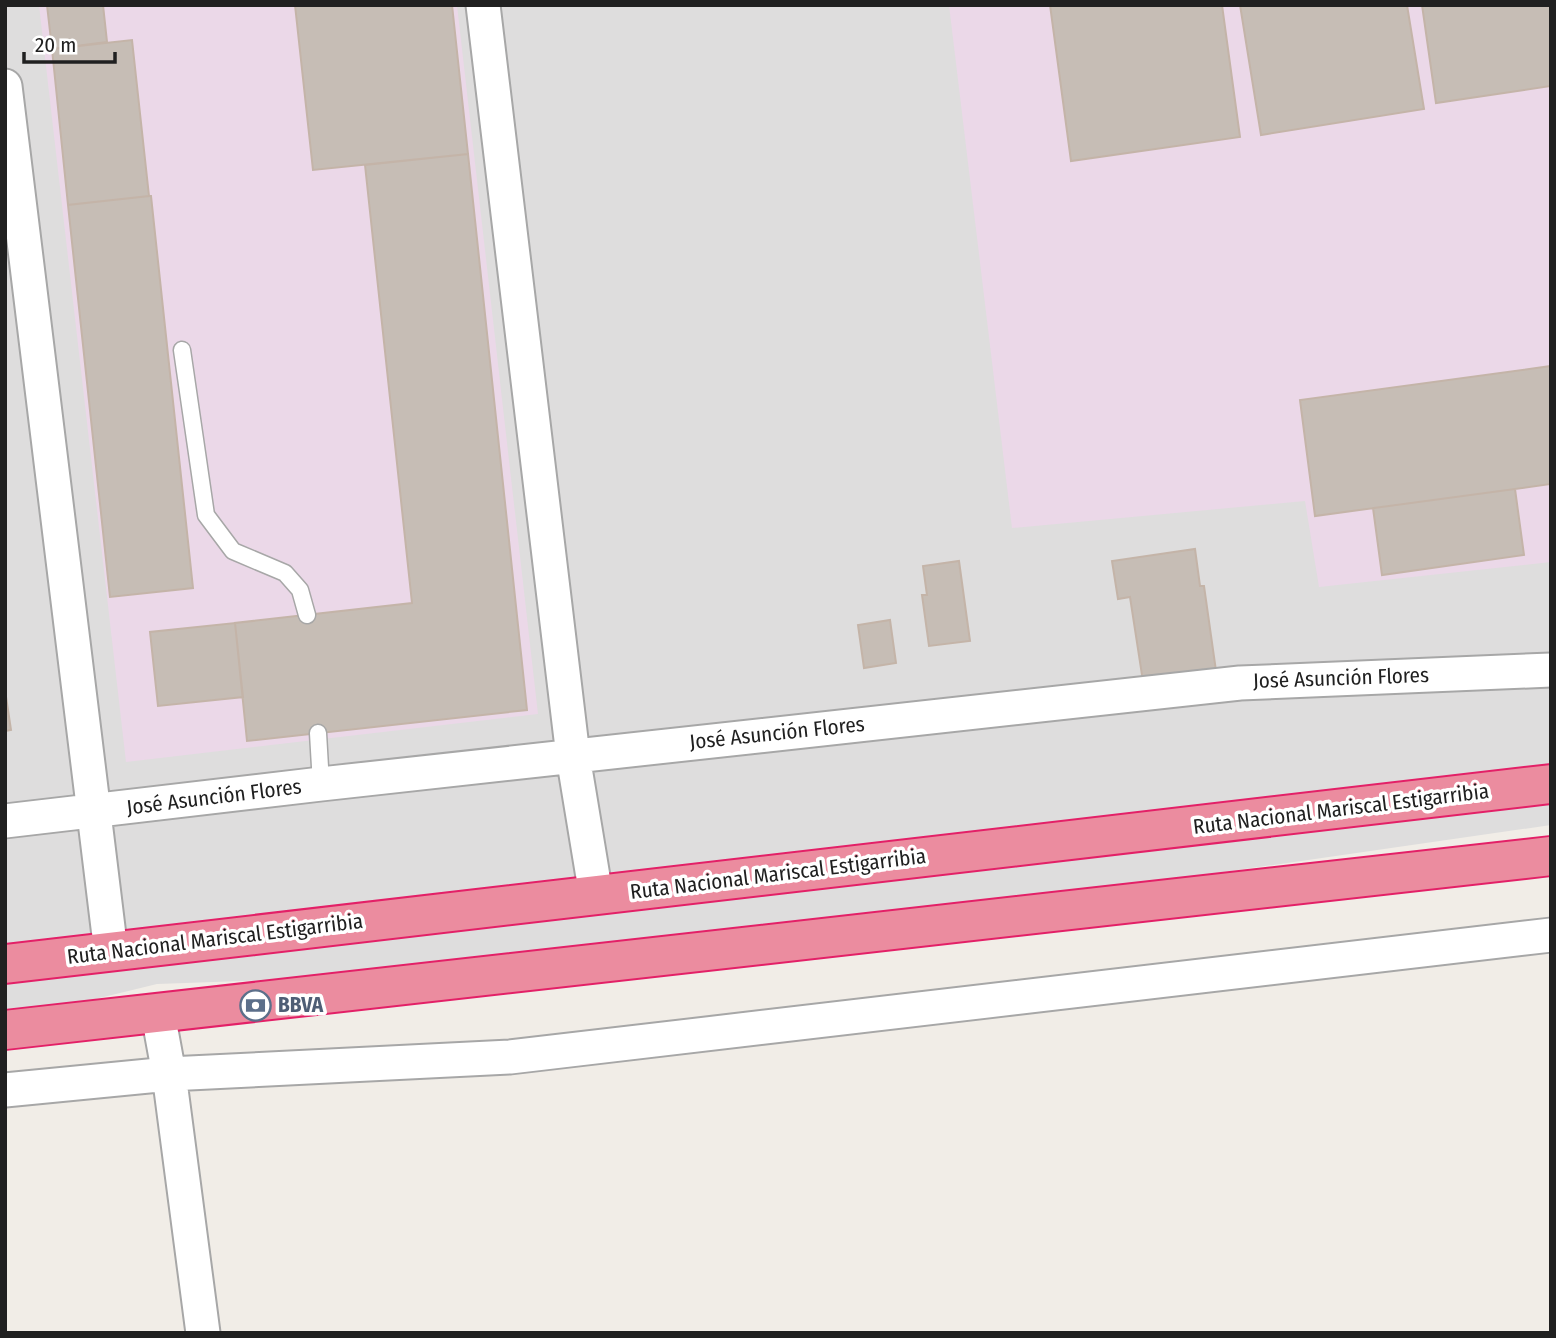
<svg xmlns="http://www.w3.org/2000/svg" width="1556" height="1338" viewBox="0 0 1556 1338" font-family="'Fira Sans Condensed',sans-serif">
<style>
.residential{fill:#dedddd}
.industrial{fill:#ebd8e8}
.building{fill:#c6bdb5;stroke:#c4b4a8;stroke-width:2}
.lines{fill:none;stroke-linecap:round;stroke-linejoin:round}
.lane-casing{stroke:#a7a7a7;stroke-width:19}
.street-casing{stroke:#a7a7a7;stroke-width:37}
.highway-casing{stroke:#e32067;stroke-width:42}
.lane{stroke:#fff;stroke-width:16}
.street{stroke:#fff;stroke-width:33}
.highway{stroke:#eb8c9f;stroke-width:38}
.labels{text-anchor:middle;stroke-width:7;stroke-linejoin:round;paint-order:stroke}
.street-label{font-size:21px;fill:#202020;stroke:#fff}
.service-label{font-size:21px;font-weight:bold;fill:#4e5e75;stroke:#fff;text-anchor:start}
</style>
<rect width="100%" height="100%" fill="#f1ede7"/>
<!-- residential -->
<path class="residential" d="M5 5H1551V825L535 971 157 984 5 1021Z"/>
<!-- industrial -->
<path class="industrial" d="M39 5H457L538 714 126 762Z
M949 5H1551V562L1319 587 1305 501 1012 528Z"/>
<!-- building -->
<path class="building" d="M47 5H103L107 42 52 49Z
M295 5H452L468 154 313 170Z
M1050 5H1222L1240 137 1071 161Z
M1240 5H1407L1424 109 1261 135Z
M1422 5H1551V86L1436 103Z
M132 40 149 196 68 205 52 49Z
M468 154 527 710 247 741 235 623 412 603 365 165Z
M149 196H151L193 588 110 597 68 205Z
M1551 366V484L1315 516 1300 400Z
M1515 489 1524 555 1382 575 1373 508Z
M1195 549 1200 586H1204L1217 678 1144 688 1130 597 1118 599 1112 561Z
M959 561 970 641 929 646 922 595H927L923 566Z
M890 620 896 663 864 668 858 625Z
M235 623 243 697 158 706 150 632Z
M5 690 11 730 5 731Z"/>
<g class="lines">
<defs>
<path id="lane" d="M182 350 206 515 233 551 285 573 300 590 307 615
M318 733 321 784"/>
<path id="street" d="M483 5 573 756 596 895
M5 86 111 952
M5 821 321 784 1240 683 1551 670
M158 1014 169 1074 203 1333
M5 1090 169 1074 510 1057 1551 935"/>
<path id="highway" d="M5 964 1551 784
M5 1030 1551 856"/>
</defs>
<!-- lane casing -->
<use href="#lane" class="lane-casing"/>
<!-- street casing -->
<use href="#street" class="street-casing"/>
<!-- highway casing -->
<use href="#highway" class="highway-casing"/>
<!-- lane -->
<use href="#lane" class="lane"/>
<!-- street -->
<use href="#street" class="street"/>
<!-- highway -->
<use href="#highway" class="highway"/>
</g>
<!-- icons -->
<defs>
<symbol id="bank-ring" viewBox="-11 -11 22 22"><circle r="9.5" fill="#fff" stroke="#5c6f8a" stroke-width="1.5"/><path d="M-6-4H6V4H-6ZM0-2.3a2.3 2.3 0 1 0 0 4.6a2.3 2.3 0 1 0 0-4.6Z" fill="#5c6f8a"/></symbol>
</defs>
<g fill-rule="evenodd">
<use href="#bank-ring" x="238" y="988" width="35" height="35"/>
</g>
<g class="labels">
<!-- street labels -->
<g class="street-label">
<text transform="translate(1341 678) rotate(-2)" y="7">José Asunción Flores</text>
<text transform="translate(777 733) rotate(-6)" y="7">José Asunción Flores</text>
<text transform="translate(214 797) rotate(-7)" y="7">José Asunción Flores</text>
<text transform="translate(1341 809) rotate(-7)" y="7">Ruta Nacional Mariscal Estigarribia</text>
<text transform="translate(778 874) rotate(-7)" y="7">Ruta Nacional Mariscal Estigarribia</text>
<text transform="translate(215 939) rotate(-7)" y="7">Ruta Nacional Mariscal Estigarribia</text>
</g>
<!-- service labels -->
<g class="service-label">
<text x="278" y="1012">BBVA</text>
</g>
</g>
<!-- border -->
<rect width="1556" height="1338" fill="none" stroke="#202020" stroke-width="14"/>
<!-- scale -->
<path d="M24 52v10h91v-10" fill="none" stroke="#202020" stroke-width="3.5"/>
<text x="35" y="52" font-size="21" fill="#202020" stroke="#ffffff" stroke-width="5" paint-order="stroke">20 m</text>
</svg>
